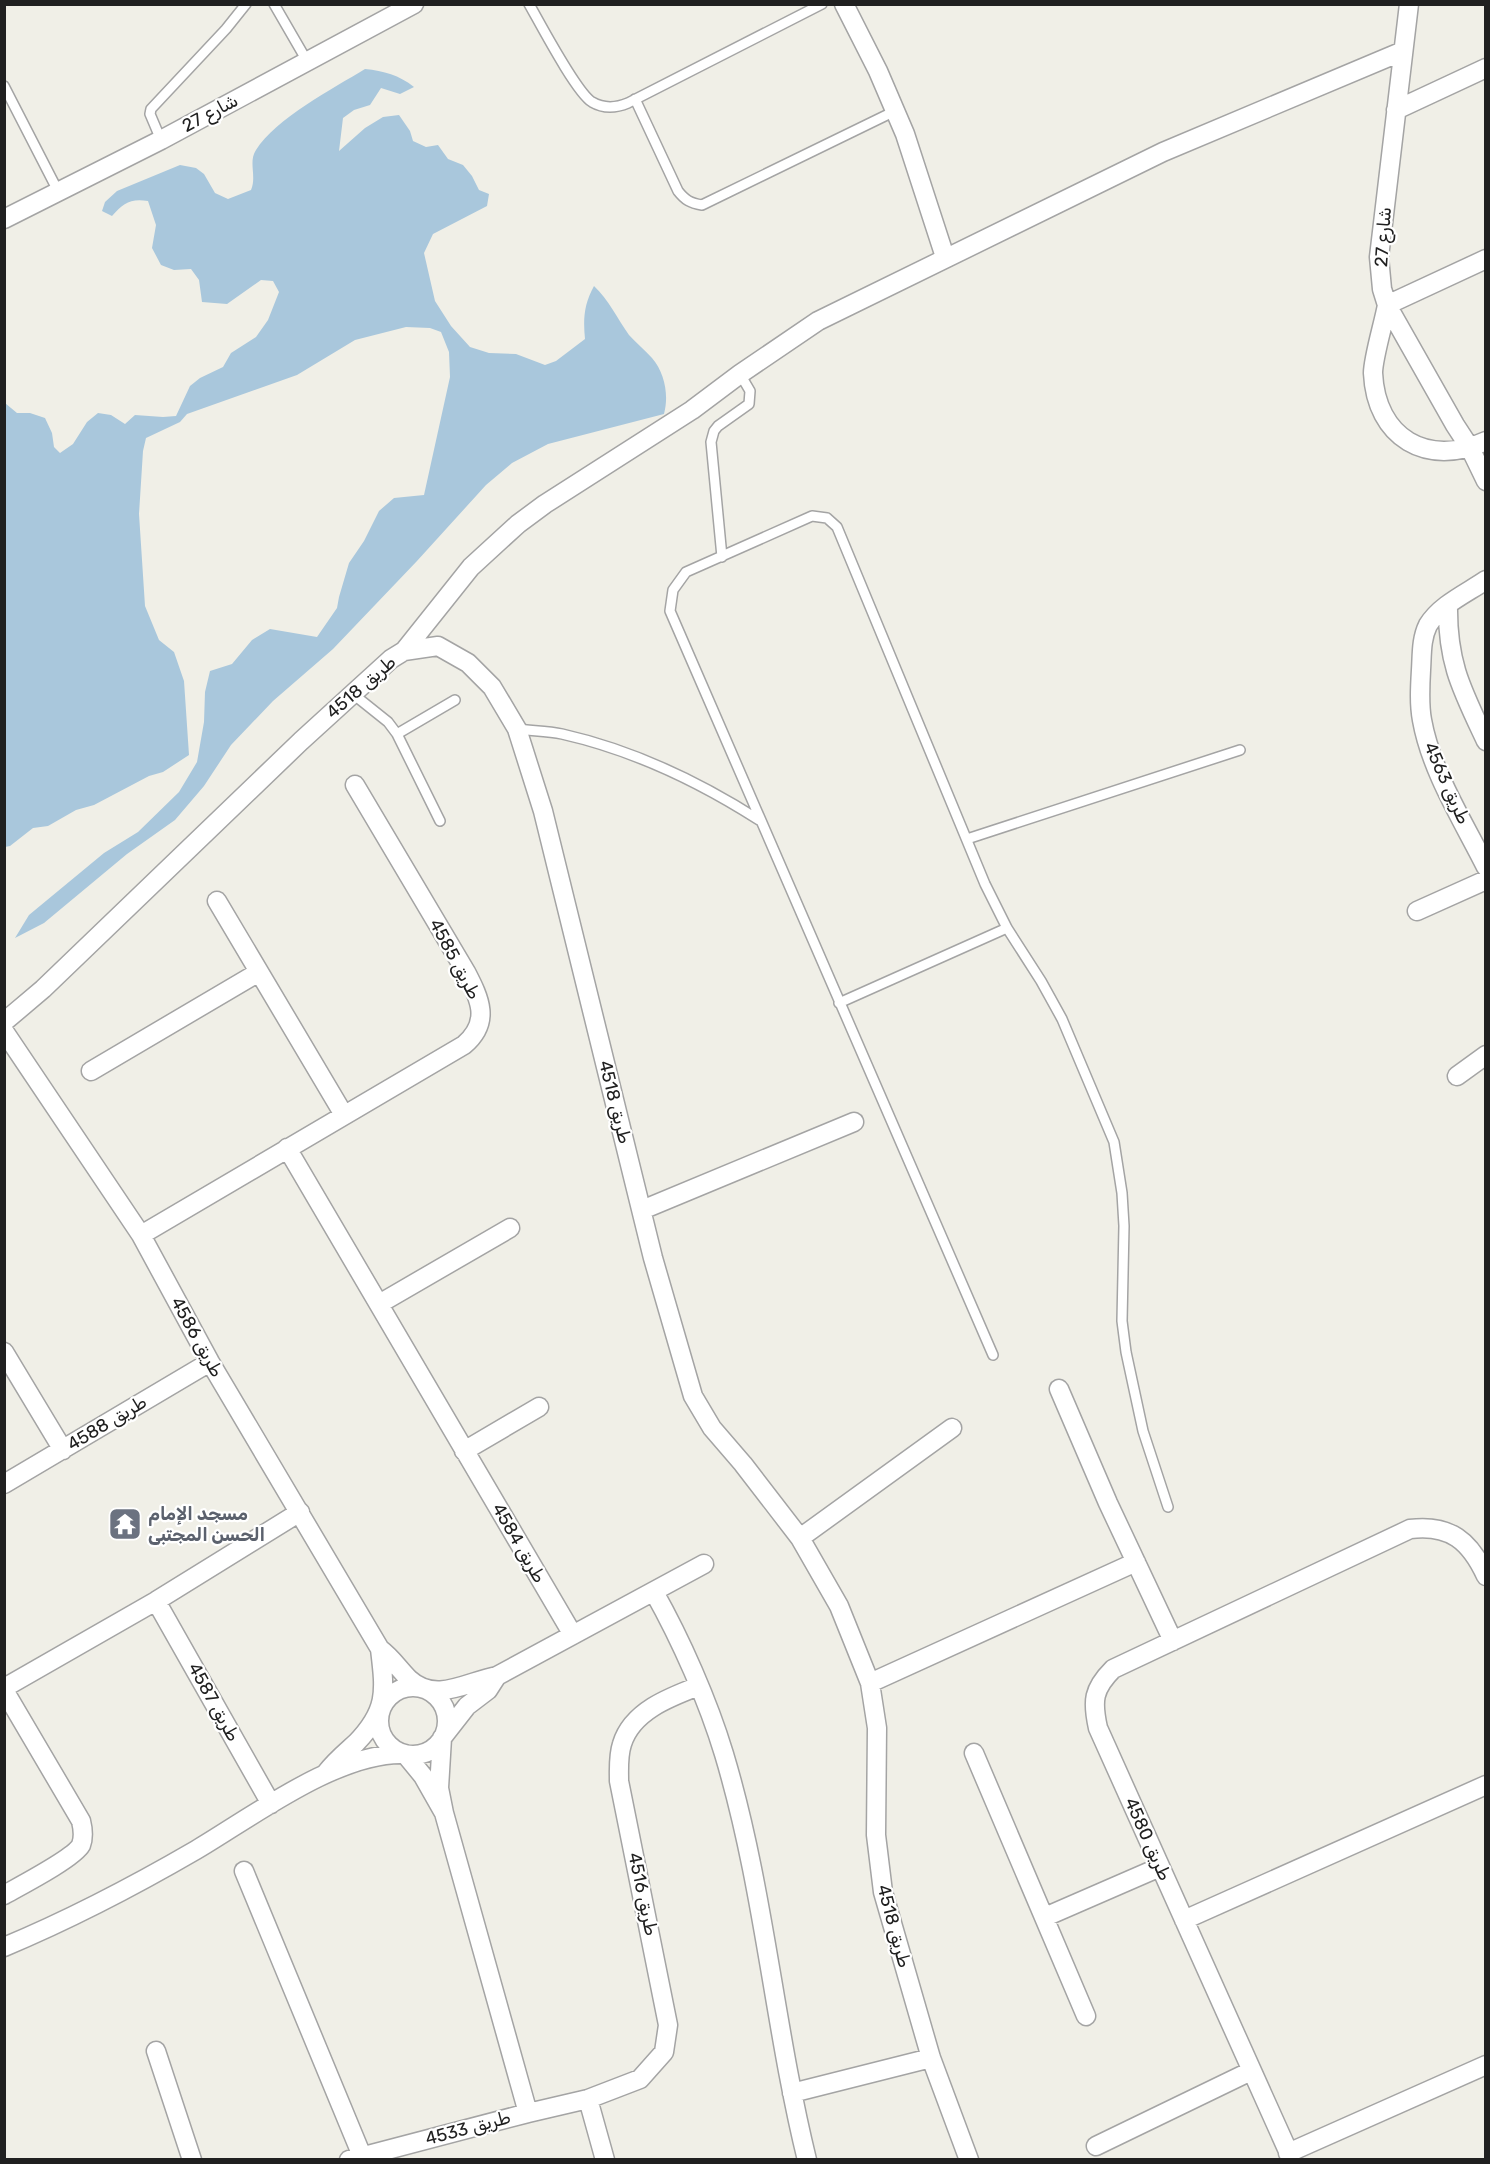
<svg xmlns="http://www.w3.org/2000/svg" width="1490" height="2164" viewBox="0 0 1490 2164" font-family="Rubik,'Noto Sans Arabic',sans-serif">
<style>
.water{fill:#a9c7dc}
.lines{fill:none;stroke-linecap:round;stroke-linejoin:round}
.service-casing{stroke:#a4a4a4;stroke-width:12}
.minor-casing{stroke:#a4a4a4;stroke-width:21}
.service{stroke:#fff;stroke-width:9}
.minor{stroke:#fff;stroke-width:18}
.labels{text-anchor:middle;stroke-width:4.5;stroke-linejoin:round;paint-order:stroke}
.street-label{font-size:18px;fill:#202020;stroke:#fff}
.worship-label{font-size:18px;font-weight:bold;fill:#5b616d;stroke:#fff;text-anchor:start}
</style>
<rect width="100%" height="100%" fill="#f0efe7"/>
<!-- water -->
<path class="water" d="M365 69C384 71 399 75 414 87L400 94 381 88 370 105 354 110 343 118 339 151 365 128 383 117 399 115 410 131 413 141 426 147 438 145 448 159 463 165 472 176 479 190 489 194 487 206 433 234 424 253 435 301 451 326 470 347 489 353 516 354 545 365 556 361 585 339C583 319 584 304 594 286 609 300 617 318 629 335 636 343 645 350 652 358 665 373 669 396 664 414L548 444 512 463 486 485 417 561 333 649 273 701 231 745 204 786 175 820 127 854 44 923 15 938 29 915 104 853 138 832 179 792 197 762 204 722 205 692 210 671 232 664 252 640 270 629 317 637 337 608 339 597 349 563 364 541 379 511 394 498 424 495 450 377 449 352 441 332 430 328 406 327 355 340 297 375 187 414 180 422 146 438 143 451 139 514 145 606 159 640 174 652 184 681 189 755 163 772 149 776 94 805 76 810 48 826 33 828 10 846 5 847V403L17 413H30L45 418 52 433 54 447 60 453 73 444 87 422 98 413 111 415 125 424 135 415 163 417 176 416 190 386 200 378 223 367 231 353 256 337 268 320 279 292 273 281 261 280 227 304 202 302 199 280 191 269 174 270 161 265 152 248 156 225 148 201C131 198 123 203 112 216L102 211 105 202 117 191 180 165 196 168 204 174 215 193 228 199 251 190C257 176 248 162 256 150 275 119 334 88 365 69Z"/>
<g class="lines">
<defs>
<path id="service" d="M274 4 307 61
M529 4C541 25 576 92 592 102 604 109 616 108 628 103L822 4
M4 86 59 193
M635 99 678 191C685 200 690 203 702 205L895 111
M161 140 150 114 151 109 226 29 246 4
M722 557 711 442 714 431 718 426 749 404 750 391 740 374
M353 694 388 722 397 734 440 821
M517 729C532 731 548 731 562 734 633 750 698 781 759 820
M397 734 455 700
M967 839 1240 750
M839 1003 1007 928
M993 1355 670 611 673 590 686 572 812 516 827 518 837 527 985 884 1007 928 1041 981 1062 1019 1114 1142 1122 1193 1124 1226 1122 1321 1126 1352 1143 1431 1168 1507"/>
<path id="minor" d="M844 4 878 71 905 134 945 257
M1409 4 1379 257 1382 289 1387 305 1455 425 1470 448 1486 481
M1396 110 1486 68
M4 219 161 140 414 4
M1486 259 1387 305C1384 322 1373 358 1373 373 1376 438 1427 468 1486 441
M1486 580C1467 593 1440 605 1428 625 1421 639 1422 655 1421 670 1420 687 1419 704 1422 720 1431 771 1463 821 1486 867
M1448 605C1447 663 1462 690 1486 741
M404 651 471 567 518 524 545 504 692 410 740 374 818 321 1163 152 1403 51
M217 901 344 1115
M1417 911 1486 880
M4 1022 43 989 301 741 391 659 404 651 438 646 468 663 492 687 517 729 543 811 653 1258 693 1396 712 1428 743 1464 800 1538 839 1606 870 1683 877 1728 876 1835 883 1892 931 2058 969 2160
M4 1031 141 1235 210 1362 380 1649C392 1658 399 1669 409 1679 436 1704 468 1681 497 1676L704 1564
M91 1071 259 972
M1457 1076 1486 1055
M287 1148 573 1635
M642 1210 854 1122
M141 1235 464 1045C491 1022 480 999 466 972L355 785
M379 1304 510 1228
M4 1352 63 1450
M1059 1389 1108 1503 1173 1641
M464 1451 539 1407
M4 1484 210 1362
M800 1538 952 1428
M654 1592C681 1640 708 1701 724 1754 764 1887 774 2026 807 2160
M156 1601 271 1804
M497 1676 488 1690 467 1706 442 1738 439 1788 444 1813 528 2113
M870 1683 1136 1562
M379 1721a34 34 0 1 1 68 0a34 34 0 1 1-68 0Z
M4 1688 156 1601 300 1512
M4 1690 81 1821C83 1829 84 1837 81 1845 74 1858 20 1886 4 1895
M974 1753 1086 2016
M326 1773C335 1761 345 1753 356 1743 388 1710 385 1691 380 1649
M244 1871 362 2156
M1045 1917 1160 1867
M1184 1920 1486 1785
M4 1947C71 1919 134 1886 196 1850 252 1817 339 1751 405 1754L423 1776 444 1813
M156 2051 192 2160
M792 2093 931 2058
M588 2099 605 2160
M1096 2146 1251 2071
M1288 2153 1486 2065
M349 2160 528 2113 588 2099 640 2079 664 2052 668 2025 619 1781C619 1769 618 1756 622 1744 632 1711 670 1697 699 1686
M1292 2160 1098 1728C1092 1701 1093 1689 1113 1669L1410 1529C1450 1524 1470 1541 1486 1576"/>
</defs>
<!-- service casing -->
<use href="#service" class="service-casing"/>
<!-- minor casing -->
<use href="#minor" class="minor-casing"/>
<!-- service -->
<use href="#service" class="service"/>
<!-- minor -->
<use href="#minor" class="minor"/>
</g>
<!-- icons -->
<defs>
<symbol id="temple-square" viewBox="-11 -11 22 22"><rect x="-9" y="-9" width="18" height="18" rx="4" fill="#6b7280" stroke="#fff"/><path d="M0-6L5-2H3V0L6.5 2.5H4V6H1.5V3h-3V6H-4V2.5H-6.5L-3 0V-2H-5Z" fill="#fff"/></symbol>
</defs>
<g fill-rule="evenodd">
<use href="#temple-square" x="106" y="1505" width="38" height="38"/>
</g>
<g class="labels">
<!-- street labels -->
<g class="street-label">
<text transform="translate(210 113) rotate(-28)" y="6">شارع 27</text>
<text transform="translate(1383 237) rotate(-86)" y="6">شارع 27</text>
<text transform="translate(361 687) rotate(-41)" y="6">طريق 4518</text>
<text transform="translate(1447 783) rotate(66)" y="6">طريق 4563</text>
<text transform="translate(455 959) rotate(62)" y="6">طريق 4585</text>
<text transform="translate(615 1102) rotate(76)" y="6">طريق 4518</text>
<text transform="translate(197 1337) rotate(61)" y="6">طريق 4586</text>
<text transform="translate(107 1423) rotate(-31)" y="6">طريق 4588</text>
<text transform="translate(519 1543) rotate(60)" y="6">طريق 4584</text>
<text transform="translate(214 1702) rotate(61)" y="6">طريق 4587</text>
<text transform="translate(1148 1839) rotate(66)" y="6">طريق 4580</text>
<text transform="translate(643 1894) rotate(78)" y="6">طريق 4516</text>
<text transform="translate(894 1926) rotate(75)" y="6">طريق 4518</text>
<text transform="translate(468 2128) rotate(-15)" y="6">طريق 4533</text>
</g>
<!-- worship labels -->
<g class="worship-label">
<text x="148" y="1520">مسجد الإمام<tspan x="148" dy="21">الحسن المجتبى</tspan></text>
</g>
</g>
<!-- border -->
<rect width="1490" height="2164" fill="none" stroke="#202020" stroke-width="12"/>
</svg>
